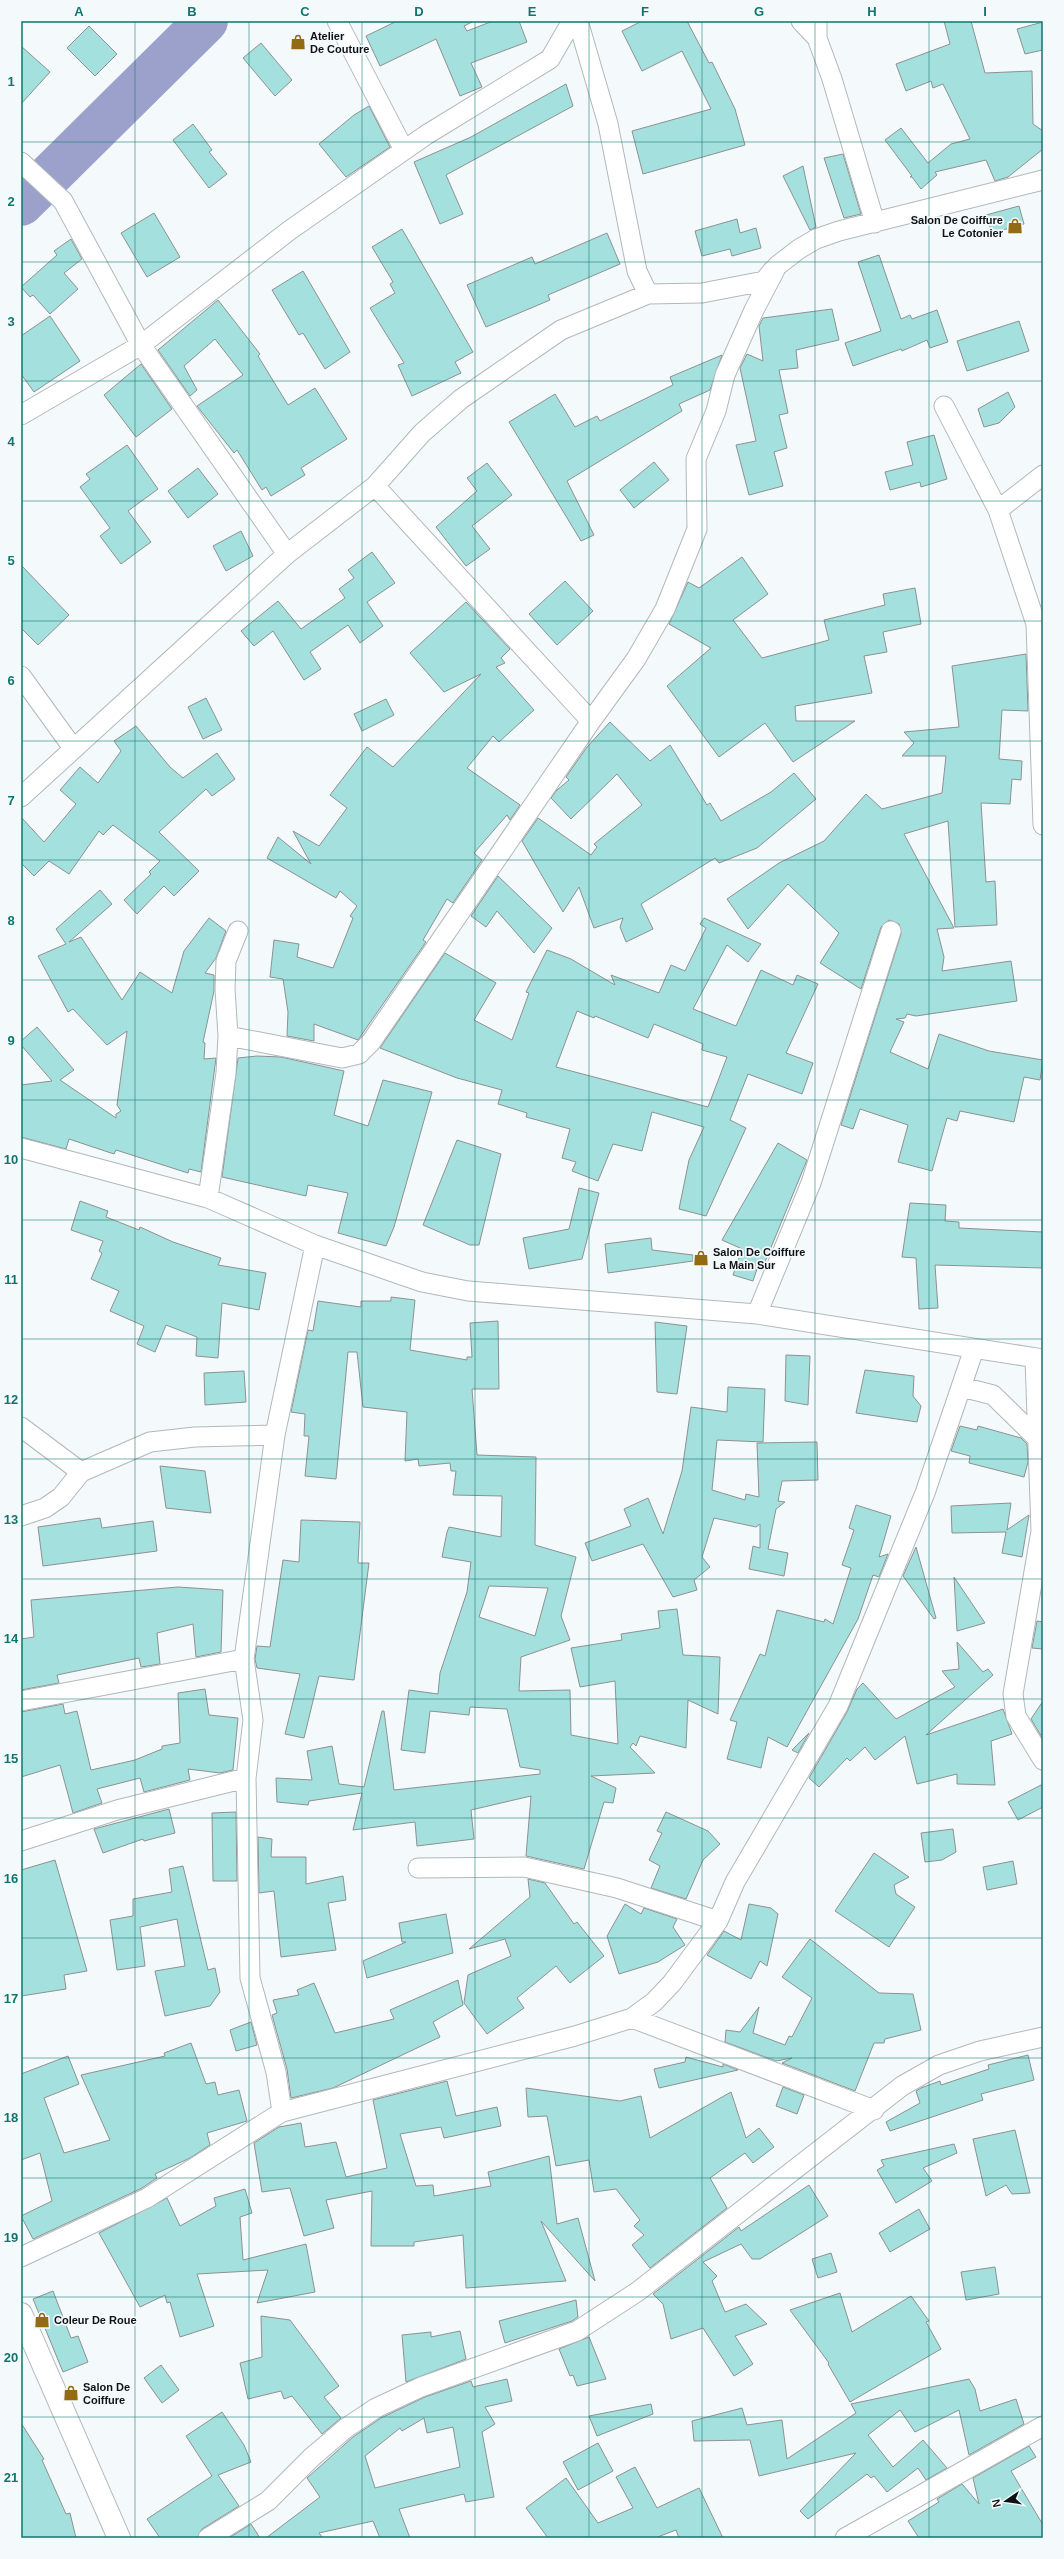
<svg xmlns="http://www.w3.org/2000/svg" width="1064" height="2559" viewBox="0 0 1064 2559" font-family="Helvetica,sans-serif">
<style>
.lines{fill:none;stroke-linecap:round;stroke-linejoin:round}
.river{stroke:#9ba1cb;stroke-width:44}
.building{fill:#a4e0de;stroke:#8c9291;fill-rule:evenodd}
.minor-casing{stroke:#b2b8ba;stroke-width:21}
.secondary-casing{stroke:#b2b8ba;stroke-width:24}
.minor{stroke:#fff;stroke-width:19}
.secondary{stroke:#fff;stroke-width:22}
.grid{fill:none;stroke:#0f766e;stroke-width:1;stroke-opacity:0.55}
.labels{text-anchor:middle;stroke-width:3.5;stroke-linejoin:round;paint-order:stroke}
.poi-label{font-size:11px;font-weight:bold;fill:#101213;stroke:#f4fafc;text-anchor:start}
.neatline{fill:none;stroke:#0f766e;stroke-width:1.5}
.grid-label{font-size:13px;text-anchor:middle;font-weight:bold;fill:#0f766e}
</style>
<rect width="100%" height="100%" fill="#f4fafc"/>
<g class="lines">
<!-- river -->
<path class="river" d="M21 204 206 21"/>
</g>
<!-- building -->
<path class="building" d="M397 21H474L464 26 467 31 493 21H519L527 42 471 63 482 87 460 96 436 39 380 66 366 36Z
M642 21H687L709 63 712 62 735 109 745 145 643 174 632 131 711 109 682 51 642 71 622 31Z
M944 21H971L985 73 1032 71 1033 124 1043 131V149L1008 177 995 181 986 160 935 172 937 175 921 189 912 177H910L912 176 885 140 901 128 928 163 951 144 970 139 943 84 933 88 931 81 906 91 896 64 950 44Z
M1043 22V50L1025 54 1017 29Z
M89 26 117 54 95 76 67 48Z
M261 43 292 80 275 96 243 58Z
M21 46 50 72 21 104Z
M566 84 573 106 446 175 463 214 440 224 414 162 471 137Z
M369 106 390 147 346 177 319 144 354 115Z
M193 124 212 150 209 152 227 174 209 188 173 140Z
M843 154 861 214 844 218 824 158Z
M803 166 816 227 810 230 783 176Z
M1019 206 1024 224 992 233 986 215Z
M154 213 180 257 147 277 121 233Z
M737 219 740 233 756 228 761 248 732 256 730 249 702 256 695 231Z
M402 229 473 352 455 362 461 373 412 396 398 365 404 363 370 308 395 293 390 284 393 282 372 247Z
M607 233 620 264 548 295 550 300 486 327 467 285 532 257 535 264Z
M71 239 82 259 64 273 78 289 50 314 33 295 30 297 21 287 57 255 54 251Z
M879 255 901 319 910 315 912 319 937 310 948 342 930 348 927 340 902 351 901 349 853 366 845 343 881 331 858 262Z
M303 271 350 352 325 369 303 333 299 335 272 290Z
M218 300 260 354 258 356 288 405 315 388 347 439 301 468 305 475 271 496 266 487 262 490 237 450 234 453 197 406 243 375 215 339 184 366 197 390 190 396 158 350Z
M832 309 839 340 796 350 798 368 779 370 788 413 779 415 787 448 774 452 783 486 749 495 736 445 756 441 740 368 747 354 763 361 759 326 763 318Z
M50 316 80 361 34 392 21 374V336Z
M1019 321 1029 351 967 371 957 341Z
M722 355 710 390 679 404 682 411 567 481 594 535 581 541 509 422 555 394 575 427 597 416 600 421 673 385 670 377Z
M141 364 172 409 136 437 104 395Z
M1008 392 1015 407 999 423 984 427 978 409Z
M934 435 947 479 921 487 920 482 890 490 885 472 913 465 907 442Z
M127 445 158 489 128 511 151 542 121 564 100 536 110 528 80 487 90 479 86 474Z
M654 462 669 480 634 508 620 490Z
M487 463 512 495 472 526 490 549 466 566 436 527 477 491 467 478Z
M198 468 218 494 188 518 168 491Z
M241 531 253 556 226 571 213 546Z
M372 552 395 583 367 602 383 626 360 643 348 625 310 652 321 669 304 680 273 631 254 646 241 631 278 601 301 629 345 598 339 589 354 578 348 570Z
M742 557 768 594 733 620 762 658 829 640 824 620 885 605 883 594 915 588 921 624 883 632 887 652 864 656 872 693 795 706 796 721H855L793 762 765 723 719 757 667 686 711 648 669 624 688 582 699 588Z
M21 565 69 615 38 645 21 628Z
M565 581 593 611 557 645 529 614Z
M466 602 510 649 501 658 505 663 496 667 534 710 499 742 493 736 467 768 520 805 510 820 507 815 474 853 482 860 453 903 447 899 423 940 426 942 358 1040 314 1024V1041L287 1036 288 1012 283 979 270 977 274 940 299 944 297 957 333 968 353 918 350 916 357 906 340 891 336 898 267 858 278 837 311 864 293 831 319 846 347 808 330 795 367 747 393 767 481 674 444 692 410 653Z
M1026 654 1028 711 1002 710 999 759 1022 761 1021 780 1012 779 1010 804 981 803 986 882 995 881 997 925 955 927 948 821 904 834 954 928 937 929 944 957 942 971 1011 961 1017 1001 916 1016 907 1014 905 1018 896 1019 904 1022 890 1052 928 1069 939 1034 989 1051 1043 1060 1040 1080 1024 1077 1014 1122 960 1111 957 1121 947 1118 932 1171 898 1162 908 1125 860 1109 853 1129 841 1125 901 934 899 924 889 920 881 927 861 989 820 963 839 933 788 884 748 929 727 899 779 863 824 841 866 794 882 809 942 793 946 756H902L914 743 904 732 959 727 952 666Z
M206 698 222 730 203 739 188 707Z
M386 699 394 715 362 731 354 714Z
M610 722 650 761 670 745 707 805 710 803 721 821 771 792 794 773 816 799 757 848 719 863 715 858 641 904 653 929 626 942 620 927 623 918 594 928 579 887 563 912 522 841 538 818 591 855 597 847 594 844 642 805 617 774 571 819 551 798 557 790 569 780 566 777 587 747Z
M136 726 170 767 183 778 217 753 235 779 212 796 206 789 159 832 199 871 174 896 164 886 137 914 124 900 151 874 149 872 160 861 113 825 103 835 99 831 69 874 49 861 34 876 21 863V817L44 842 76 804 60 790 80 767 98 783 121 751 114 741Z
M498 876 552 928 534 953 497 911 486 927 471 916Z
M100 890 112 904 69 942 81 937 122 1000 140 972 172 993 184 951 209 918 226 931 216 958 205 973 214 975V991L203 1042 205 1043 204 1059 216 1058 201 1172 189 1169 188 1173 116 1150 114 1154 69 1139 66 1149 21 1137V1085L52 1081 21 1045V1041L37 1027 74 1070 60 1080 116 1118V1114L121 1111 117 1105 127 1031 107 1045 73 1009 68 1012 38 956 66 944 56 929Z
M704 918 761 944 748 962 727 945 693 1009 736 1026 761 970 793 985 797 975 818 984 786 1053 813 1063 802 1094 748 1074 730 1120 746 1128 706 1216 679 1209 689 1160 704 1127 652 1112 642 1151 613 1144 598 1181 572 1171 576 1162 562 1158 570 1129 526 1117 527 1113 498 1104 502 1090 457 1078 380 1048 445 953 496 983 474 1020 512 1040 529 993 526 992 547 950 571 959 615 985 611 975 659 993 671 965 685 971 706 928 700 924ZM577 1011 594 1018 595 1016 648 1038 654 1024 703 1044 702 1050 727 1057 708 1107 556 1067Z
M257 1056 281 1057 344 1071 334 1115 368 1126 383 1080 432 1092 394 1227 386 1246 338 1233 348 1193 308 1185 306 1196 222 1177 238 1058Z
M457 1140 501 1154 479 1245H470L423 1225Z
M778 1143 807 1160 765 1262 760 1260 753 1281 733 1275 742 1249 722 1240Z
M579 1188 599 1193 582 1259 529 1269 523 1238 569 1229Z
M80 1201 108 1211 106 1217 139 1230 140 1227 173 1242 221 1258 218 1265 266 1273 259 1310 222 1303 218 1358 196 1356 197 1337 166 1325 155 1352 137 1344 144 1326 110 1311 119 1291 91 1279 102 1253 99 1251 103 1241 71 1230Z
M910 1203 946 1205 945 1221 959 1222V1228L1043 1232V1268L935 1265 938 1308 919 1309 916 1258 902 1257Z
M651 1238 652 1250 693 1255V1261L608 1273 605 1244Z
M391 1297 415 1300 410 1350 467 1360V1357H472L470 1323 498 1321 499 1389H472L477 1455 536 1457 535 1545 576 1557 561 1616 570 1640 521 1657 519 1691 570 1690 571 1735 618 1744 615 1681 580 1687 571 1648 622 1640 621 1634 660 1628 658 1611 677 1609 683 1655 720 1657 718 1714 688 1700 686 1748 640 1736 636 1746 633 1743 630 1747 655 1773 591 1776 616 1788 613 1803 604 1802 584 1869 526 1856 531 1796 471 1810 474 1839 417 1846 415 1822 353 1830 362 1793 309 1801 308 1805 277 1802 276 1778 312 1780 307 1751 332 1746 339 1784 364 1787 382 1711H384L394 1790 540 1774V1770L520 1767 507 1709 470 1707 469 1715 430 1711 425 1753 401 1750 409 1690 438 1694 440 1673 467 1592 471 1562 442 1557 447 1532 449 1527 501 1537 502 1496 453 1495 456 1471H451L450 1463 419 1466 418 1459 405 1461 407 1412 363 1407 357 1352H348L336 1479 305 1476 309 1436H304L305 1414 291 1412 308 1330 313 1331 318 1301 361 1307V1301H391ZM489 1586 548 1588 535 1636 479 1617Z
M655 1322 687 1326 677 1394 657 1392Z
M786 1355 810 1356 808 1405 785 1401Z
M865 1370 914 1376 913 1396 921 1406 917 1422 856 1413Z
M244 1371 246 1402 205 1405 204 1373Z
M728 1387 765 1389 763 1442 717 1440 712 1490 745 1500 746 1494 759 1497 757 1443 817 1442 818 1480 782 1481 778 1501 785 1502 776 1509 768 1549 788 1553 784 1576 749 1569 753 1546 760 1548V1524L756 1527 714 1518 702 1557 710 1567 694 1580 697 1590 673 1597 643 1544 592 1561 585 1543 631 1526 624 1509 648 1498 663 1534 682 1471 691 1407 727 1412Z
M960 1426 977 1430 978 1426 1021 1438 1027 1444 1028 1462 1024 1477 969 1463 970 1456 951 1451Z
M160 1466 205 1471 211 1513 166 1508Z
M1011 1503 1007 1530 1029 1515 1022 1557 1002 1553 1006 1532 952 1533 951 1506Z
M856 1505 891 1516 879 1557 888 1554 879 1577 873 1575 858 1619 787 1747 768 1737 761 1768 727 1759 737 1722 730 1720 760 1654 765 1656 777 1610 824 1622 825 1619 833 1624 851 1568 842 1565 854 1530 849 1528Z
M100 1518 102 1528 153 1521 157 1551 43 1566 38 1527Z
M301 1520 360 1522 358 1563H369L354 1680 319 1676 304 1738 285 1734 300 1674 257 1668 255 1659 257 1646 270 1647 283 1560 299 1562Z
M916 1547 936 1618 934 1619 903 1576Z
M954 1577 985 1623 957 1631Z
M178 1587 223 1590 221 1652 196 1657 193 1624 157 1633 160 1664 141 1667 139 1658 57 1675 59 1683 21 1690V1639L34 1637 31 1600Z
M1037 1621 1043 1622V1649L1032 1648Z
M957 1642 983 1672 988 1669 993 1675 926 1735 1003 1709 1012 1734 991 1741 995 1785 957 1784V1774L917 1784 905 1736 875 1760 865 1747 850 1761 847 1758 819 1787 809 1778 847 1712 857 1689 863 1683 896 1719 955 1687 942 1671 959 1669Z
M205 1689 209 1715 238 1718 233 1770 220 1773 188 1769 190 1780 144 1792 140 1778 97 1789 102 1803 73 1813 60 1765 21 1777V1712L63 1704 65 1714 77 1711 91 1770 135 1760 162 1749V1746L180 1743 178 1693Z
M1043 1701V1739L1031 1719Z
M809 1733 798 1753 792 1750Z
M1043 1784V1807L1018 1820 1008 1802Z
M169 1809 175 1833 144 1841 143 1839 103 1853 94 1829Z
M236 1812 237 1881H213L212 1813Z
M666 1812 708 1831 720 1844 703 1860 686 1899 651 1888 660 1866 649 1860 662 1833 657 1831Z
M953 1829 956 1852 942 1860 925 1862 921 1833Z
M258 1837 272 1839 271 1857H306V1884L343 1876 346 1900 328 1903 336 1950 281 1957 274 1891 259 1893Z
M874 1853 909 1877 894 1885 896 1894 915 1907 889 1947 835 1911Z
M55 1860 87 1971 64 1975 66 1989 21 1996V1870Z
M1013 1861 1017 1884 987 1890 983 1867Z
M183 1866 208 1970 215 1968 220 1992 210 2006 165 2016 155 1971 185 1966 177 1919 140 1927 145 1966 117 1970 110 1920 133 1916V1899L172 1892 169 1869Z
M528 1879 545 1883 574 1924 577 1922 604 1956 570 1983 556 1966 517 1998 524 2008 487 2034 464 2003 468 1975 511 1956 505 1939 469 1949 530 1897Z
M625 1904 641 1914 644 1908 677 1919 673 1927 685 1945 658 1962 619 1974 607 1936Z
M749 1904 771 1908 778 1914 767 1966 760 1961 751 1979 707 1955 724 1931 741 1940Z
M446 1914 453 1953 367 1978 363 1961 406 1942H402L399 1923Z
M810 1939 879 1993 913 1994 921 2030 885 2039 884 2043H874L855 2091 782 2063 792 2058 776 2061 725 2042 726 2030 740 2032 759 2007 753 2033 785 2045 789 2036 792 2037 812 1998 782 1977Z
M458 1980 463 2005 433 2022 440 2037 333 2088 291 2098 287 2069 272 2015 277 2013 273 2000 299 1995 297 1990 314 1983 335 2033 394 2019 390 2010Z
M251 2022 257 2045 236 2051 230 2030Z
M191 2043 206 2084 215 2082 218 2095 239 2090 247 2121 207 2133 210 2145 190 2158 155 2174 157 2178 142 2188 33 2239 21 2216 52 2201 40 2153 21 2160V2074L68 2056 79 2084 44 2098 64 2153 110 2140 81 2075 165 2056 164 2053Z
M1028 2055 1034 2080 981 2094 983 2100 890 2131 886 2122 920 2103 916 2091 921 2088 940 2081 941 2085 989 2069 988 2065Z
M686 2057 723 2067V2064L738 2070 659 2088 654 2069 685 2062Z
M447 2081 456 2116 497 2107 501 2126 444 2138 441 2127 400 2134 416 2186 433 2185 434 2196 491 2186 488 2172 549 2156 557 2224 578 2218 595 2281 541 2221 566 2281 466 2288 463 2235 414 2242V2246H371L372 2191 326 2200 334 2228 304 2236 290 2188 262 2192 254 2143 279 2127 301 2123 305 2147 336 2142 346 2177 387 2168 373 2100Z
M783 2087 804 2095 797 2114 776 2106Z
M526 2088 620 2101 641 2096 650 2138 731 2092 746 2138 759 2128 774 2147 753 2163 745 2153 710 2178 727 2208 650 2268 632 2245 644 2235 634 2226 640 2220 616 2189 594 2192 589 2160 556 2166 547 2116 528 2117Z
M1015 2130 1030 2193 1012 2194 1006 2185 986 2196 973 2139Z
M954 2144 957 2153 923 2168 932 2181 896 2203 877 2170 884 2166 881 2160Z
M809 2185 828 2216 760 2259H752L741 2244 703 2262 717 2276 712 2281 725 2312 746 2304 767 2324 735 2336 753 2364 734 2376 703 2328 671 2339 663 2304 653 2294 739 2227 741 2231Z
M245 2189 252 2213 240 2217 243 2260 306 2244 315 2292 257 2303 268 2270 197 2274 214 2326 180 2337 170 2302 167 2303 165 2295 140 2307 99 2233 167 2198 180 2226 216 2206 214 2198Z
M919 2209 930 2229 890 2252 879 2233Z
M831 2253 837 2272 818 2278 812 2259Z
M995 2267 999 2294 966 2300 961 2272Z
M53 2291 71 2338 78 2336 88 2362 63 2372 33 2299Z
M840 2293 852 2332 911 2296 929 2321 926 2322 941 2349 850 2402 828 2364 829 2363 790 2310Z
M576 2300 578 2317 572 2321 505 2343 499 2321Z
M261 2316 290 2320 339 2386 324 2397 341 2418 322 2434 292 2396 284 2399 281 2391 248 2399 240 2363 262 2357Z
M460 2331 466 2359 406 2382 402 2335 431 2332V2337Z
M589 2337 606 2379 577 2386 573 2375 570 2376 559 2349Z
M161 2365 179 2390 162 2403 144 2378Z
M507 2379 512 2401 485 2407 495 2424 482 2432 494 2497 466 2502 464 2494 399 2509 410 2538H380L373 2521 319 2533 323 2538H266L320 2497 307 2478 353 2437 381 2418 425 2397 471 2381 473 2387ZM424 2418 427 2433 453 2427 460 2467 375 2488 365 2456 400 2428 402 2431Z
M969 2379 975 2389 980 2411 1016 2399 1024 2424 969 2455 959 2410 915 2432 900 2410 868 2435 893 2467 923 2440 947 2468 926 2480 918 2468 887 2492 874 2476 871 2478 867 2474 808 2519 800 2511 856 2453 759 2476 750 2440 694 2441 692 2421 742 2408 747 2425 782 2420 787 2459 856 2413 851 2404Z
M651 2404 653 2414 597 2436 589 2416Z
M222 2412 244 2445 251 2462 218 2475 239 2506 202 2529 197 2538H160L147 2519 212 2476 186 2436Z
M21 2423 44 2459 42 2460 66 2514 70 2513 76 2538H21Z
M598 2443 613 2471 578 2490 563 2462Z
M1029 2446 1036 2457 1011 2471 1043 2525V2538H919L908 2521 939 2502 937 2499 962 2484 979 2504 973 2478Z
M635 2467 657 2508 699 2488 723 2538H679L676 2530 655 2538H548L526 2508 566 2478 598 2523 633 2508 616 2477Z
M251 2524 260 2538H229Z"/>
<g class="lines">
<defs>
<path id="minor" d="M337 21 404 150
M578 21 608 124 637 271 648 294
M801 21 817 38
M817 21V38L832 79 875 223
M21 162 63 201 141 345 287 554
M944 406 998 510 1036 624 1043 825
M21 415 141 345 290 230 426 135 550 59 572 21
M375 486 591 721
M998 510 1043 475
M21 676 73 748
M21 797 287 554 375 486 422 433 461 399 561 330 648 294 702 293 764 281 773 270
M228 1036 342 1058 359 1054 371 1042 591 721 636 659 665 609 697 529 696 459 716 411 725 375 754 310 777 266 799 249 816 239 839 231 1043 180
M21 1148 208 1198 315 1245 422 1282 468 1291 757 1314 1043 1359
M208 1198 226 1073 228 1036 225 989 226 961 238 931
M757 1314 811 1183 891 931
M1035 1359 1041 1531 1013 1694 1016 1716 1043 1760
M962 1387 993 1395 1039 1440
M21 1427 81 1472
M21 1516 45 1508 61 1497 81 1472 150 1442 195 1437 275 1435
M21 1701 244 1659
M21 1841 117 1810 246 1778
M418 1868 524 1867 617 1888 718 1921
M632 2018 874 2110
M282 2112 276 2072 250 1978 246 1778 253 1720 244 1659 275 1435 315 1245
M21 2257 147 2198 282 2112 575 2036 632 2018 654 2002 672 1983 718 1921 735 1882 838 1706 925 1493 974 1349
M208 2538 268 2501 311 2458 346 2428 376 2408 421 2387 577 2331 637 2292 902 2086 939 2065 980 2051 1043 2037
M845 2538 1043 2426"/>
<path id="secondary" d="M21 2314 119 2538"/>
</defs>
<!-- minor casing -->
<use href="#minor" class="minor-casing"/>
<!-- secondary casing -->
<use href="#secondary" class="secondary-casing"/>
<!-- minor -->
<use href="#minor" class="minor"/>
<!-- secondary -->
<use href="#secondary" class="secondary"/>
</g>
<!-- grid -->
<path class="grid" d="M135 21V2538M249 21V2538M362 21V2538M475 21V2538M589 21V2538M702 21V2538M815 21V2538M929 21V2538M21 142H1043M21 262H1043M21 381H1043M21 501H1043M21 621H1043M21 741H1043M21 860H1043M21 980H1043M21 1100H1043M21 1220H1043M21 1339H1043M21 1459H1043M21 1579H1043M21 1699H1043M21 1818H1043M21 1938H1043M21 2058H1043M21 2178H1043M21 2297H1043M21 2417H1043"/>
<!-- icons -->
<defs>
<symbol id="shop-bare" viewBox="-9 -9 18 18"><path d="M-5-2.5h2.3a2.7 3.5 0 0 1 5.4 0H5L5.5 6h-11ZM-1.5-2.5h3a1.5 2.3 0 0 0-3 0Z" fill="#926b13" stroke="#f4fafc" stroke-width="2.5" paint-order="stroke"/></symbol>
</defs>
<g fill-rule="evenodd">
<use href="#shop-bare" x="287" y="31" width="22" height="22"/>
<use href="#shop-bare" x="1004" y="215" width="22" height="22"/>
<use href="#shop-bare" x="690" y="1247" width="22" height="22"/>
<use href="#shop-bare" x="31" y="2309" width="22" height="22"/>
<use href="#shop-bare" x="60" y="2382" width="22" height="22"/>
</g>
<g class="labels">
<!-- poi labels -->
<g class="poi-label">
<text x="310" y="40">Atelier<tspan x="310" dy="13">De Couture</tspan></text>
<text x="1003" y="224" text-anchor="end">Salon De Coiffure<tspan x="1003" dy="13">Le Cotonier</tspan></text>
<text x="713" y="1256">Salon De Coiffure<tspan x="713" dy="13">La Main Sur</tspan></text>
<text x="54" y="2324">Coleur De Roue</text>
<text x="83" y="2391">Salon De<tspan x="83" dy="13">Coiffure</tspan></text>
</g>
</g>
<!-- border -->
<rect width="1064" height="2559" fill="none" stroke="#f4fafc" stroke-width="44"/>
<!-- north arrow -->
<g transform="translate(1006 2501) rotate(257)" stroke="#f4fafc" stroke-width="3" paint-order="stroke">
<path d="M0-3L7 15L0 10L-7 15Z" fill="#101213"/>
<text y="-6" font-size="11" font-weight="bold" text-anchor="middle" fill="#101213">N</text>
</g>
<rect x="22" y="22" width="1020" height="2515" class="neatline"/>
<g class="grid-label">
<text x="79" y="16">A</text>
<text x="192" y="16">B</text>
<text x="305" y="16">C</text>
<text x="419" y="16">D</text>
<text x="532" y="16">E</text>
<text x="645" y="16">F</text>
<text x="759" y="16">G</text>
<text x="872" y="16">H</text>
<text x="985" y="16">I</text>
<text x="11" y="86">1</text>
<text x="11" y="206">2</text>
<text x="11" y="326">3</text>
<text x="11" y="446">4</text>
<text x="11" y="565">5</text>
<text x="11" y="685">6</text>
<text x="11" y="805">7</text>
<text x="11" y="925">8</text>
<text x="11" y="1045">9</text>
<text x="11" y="1164">10</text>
<text x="11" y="1284">11</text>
<text x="11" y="1404">12</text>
<text x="11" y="1524">13</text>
<text x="11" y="1643">14</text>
<text x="11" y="1763">15</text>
<text x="11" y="1883">16</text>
<text x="11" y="2003">17</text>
<text x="11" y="2122">18</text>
<text x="11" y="2242">19</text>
<text x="11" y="2362">20</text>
<text x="11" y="2482">21</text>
</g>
</svg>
